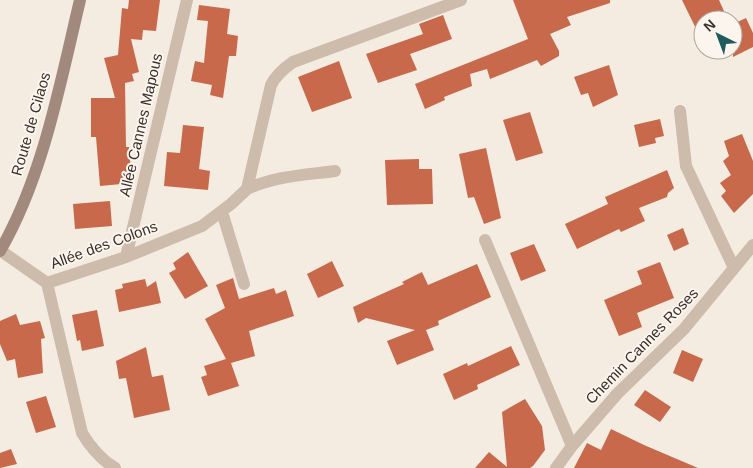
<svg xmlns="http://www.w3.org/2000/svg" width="753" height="468" viewBox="0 0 753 468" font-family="Helvetica,sans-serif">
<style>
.building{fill:#c8694b}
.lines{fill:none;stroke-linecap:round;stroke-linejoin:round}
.minor{stroke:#cdbbac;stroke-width:12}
.secondary{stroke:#a18a7d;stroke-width:12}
.labels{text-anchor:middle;stroke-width:4;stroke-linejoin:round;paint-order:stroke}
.street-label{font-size:15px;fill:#3b302b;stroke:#fbf5ee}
</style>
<rect width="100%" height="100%" fill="#f4ebe1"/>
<!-- building -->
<path class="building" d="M129 0H160L156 31 143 30 142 40 131 39 139 72 132 74 134 81 125 83 126 147H129L132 183 100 186 96 137H91V98H115L104 58 118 55 122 8 128 9Z
M513 0H610V3L567 17 571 25 550 34 559 51V56L541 66 537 60 490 79 487 69 470 74 472 86 444 97 445 100 425 109 415 84 528 39Z
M682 0H719L728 20H703V43Z
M199 5 230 9 227 34 238 36 236 56H229L223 98 210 95 212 85 191 81 195 61 204 63 206 41 208 21 197 20Z
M443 15 452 39 410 54 417 70 378 83 366 54 423 34 419 24Z
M746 18 753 33V47L733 57V24Z
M339 61 352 98 312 112 298 77Z
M609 65 618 95 593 107 588 93 581 95 574 77Z
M530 112 543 153 516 161 503 120Z
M660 119 664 136 655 138 656 143 639 147 634 125Z
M183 125 204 127 199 169 210 171 208 190 164 186 167 152 180 153Z
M742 134 753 161V194L734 213 721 196 726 191 720 183 731 175 723 161 729 156 724 141Z
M486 148 501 218 484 224 474 197 468 198 459 154Z
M419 159V169H432L433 204 387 205 385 160Z
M667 170 674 188 668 193 667 197 639 208 645 221 621 232 619 229 577 249 565 224 608 204 605 197Z
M110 201 112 226 75 229 73 204Z
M683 228 689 244 674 251 667 235Z
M534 244 546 271 521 281 510 253Z
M188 252 208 286 185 299 169 273 176 269 173 263Z
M332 261 344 286 318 298 307 274Z
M660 262 674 298 637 313 642 327 619 336 604 300 642 284 637 271Z
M477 264 491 297 438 321 439 325 426 330 434 350 397 365 387 341 415 330 366 318 358 323 353 307 404 284 402 282 422 272 428 285Z
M233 278 239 299 274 288 276 294 286 290 294 316 249 331 255 356 231 363 239 386 208 396 201 377 207 375 204 366 226 359 205 319 225 308 216 285Z
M145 279 147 287 156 281 161 303 119 312 115 290 123 288 122 284Z
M97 310 104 346 82 351 80 340 77 341 72 315Z
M16 314 20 325 40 321 45 338 41 339 43 373 18 378 15 359 7 361 0 344V321Z
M511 346 520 365 477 385 478 389 454 400 443 374 467 363 468 366Z
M146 347 152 377 163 375 170 410 134 418 126 378 119 379 116 361Z
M682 350 703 359 693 382 673 373Z
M645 390 671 407 660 422 634 405Z
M46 396 56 427 36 433 26 402Z
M525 399 542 426 545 450 533 466 530 468H475L489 452 507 467 502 412Z
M611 429 644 445 698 468H574L587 443 601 450Z
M11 449 17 464 0 468V453Z"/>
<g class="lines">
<!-- minor -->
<path class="minor" d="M680 111 686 166 734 268
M247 189C275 176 305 175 335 171
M222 212 244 284
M485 240 572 446
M1 251 47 283 126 257 202 226 231 204 247 189 271 85C276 75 283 69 293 62L461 0
M126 257 187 0
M47 283 82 433C91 448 100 459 115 468
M556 468 572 446 617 394 684 329 753 245"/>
<!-- secondary -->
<path class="secondary" d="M0 251C43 177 60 84 80 0"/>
</g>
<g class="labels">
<!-- street labels -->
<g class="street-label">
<text transform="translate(31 124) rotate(-74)" y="5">Route de Cilaos</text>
<text transform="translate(141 125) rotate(-77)" y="5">Allée Cannes Mapous</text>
<text transform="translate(104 245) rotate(-20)" y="5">Allée des Colons</text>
<text transform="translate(642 346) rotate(-46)" y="5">Chemin Cannes Roses</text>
</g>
</g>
<!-- north arrow -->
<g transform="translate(718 35) rotate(318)"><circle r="24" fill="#fbf5ee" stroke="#aea6a0"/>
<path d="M0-4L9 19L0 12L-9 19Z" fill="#1f5a5e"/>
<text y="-8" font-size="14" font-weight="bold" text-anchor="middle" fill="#3b302b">N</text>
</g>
</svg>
